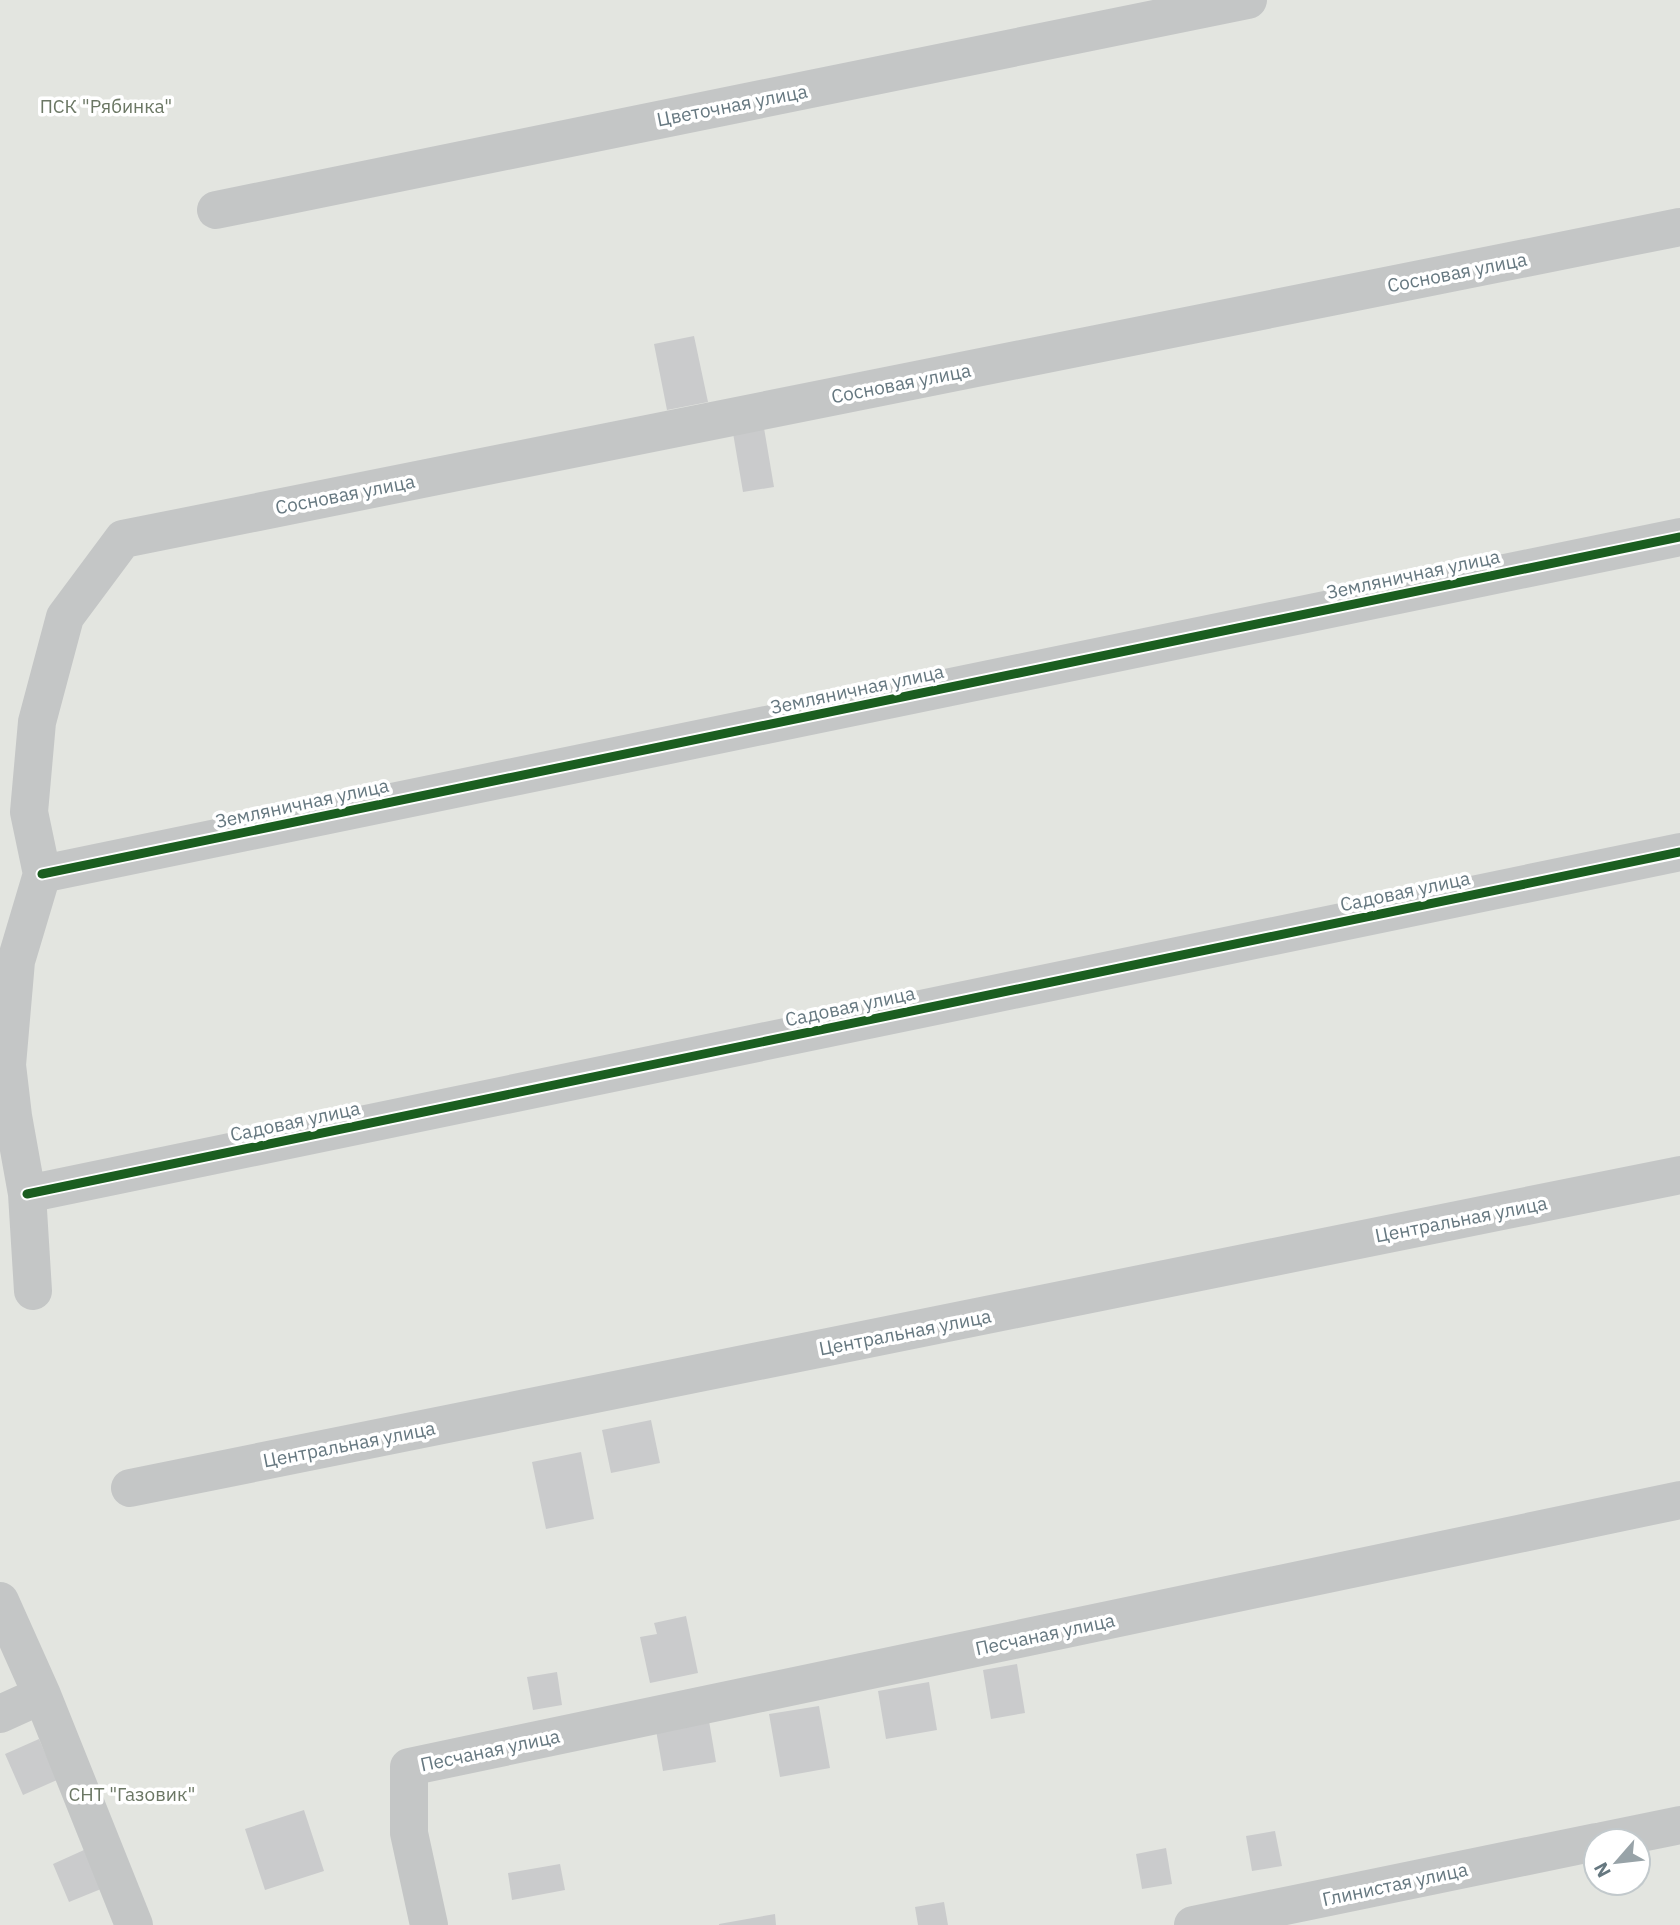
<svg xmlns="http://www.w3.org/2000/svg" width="1680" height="1925" viewBox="0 0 1680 1925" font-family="'IBM Plex Sans',sans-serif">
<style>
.green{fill:#e3e5e0;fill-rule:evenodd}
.building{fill:#cacbcc}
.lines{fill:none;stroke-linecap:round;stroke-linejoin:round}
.minor{stroke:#c4c6c6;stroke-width:38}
.cycleway-casing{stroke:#fff;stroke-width:13}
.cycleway{stroke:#1b5e20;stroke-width:9}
.labels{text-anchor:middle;stroke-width:7;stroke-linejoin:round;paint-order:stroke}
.street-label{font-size:19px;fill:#667880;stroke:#fff}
.park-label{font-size:19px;fill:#6b7764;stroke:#fff}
</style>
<rect width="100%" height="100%" fill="#f4f3f2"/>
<!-- green -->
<path class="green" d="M0 0H1680V1925H0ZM1596 1841H1638V1883H1596Z"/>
<!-- building -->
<path class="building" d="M694 336 708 402 667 410 654 344Z
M764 428 774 487 743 492 733 433Z
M651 1420 660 1463 611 1473 602 1430Z
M581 1452 594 1519 546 1529 532 1462Z
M686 1616 698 1673 650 1683 640 1637 657 1634 654 1623Z
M1017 1664 1025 1713 991 1719 983 1670Z
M557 1672 562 1705 533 1710 527 1677Z
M929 1682 937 1730 886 1739 878 1691Z
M819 1706 830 1768 780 1777 769 1714Z
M709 1721 716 1762 663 1771 656 1730Z
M39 1739 57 1780 23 1795 5 1754Z
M304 1810 324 1871 265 1890 245 1829Z
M1275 1831 1282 1866 1252 1871 1246 1836Z
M1166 1848 1172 1884 1142 1889 1136 1854Z
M84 1850 101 1889 69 1902 53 1864Z
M560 1864 565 1890 512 1900 508 1873Z
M944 1902 948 1925H918L915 1907Z
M775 1914 776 1925H719V1924Z"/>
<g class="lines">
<!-- minor -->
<path class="minor" d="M216 210 1248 0
M42 874 1680 537
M27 1194 1680 852
M33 1291 27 1194 13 1116 7 1065 16 961 42 874 29 812 37 722 65 617 123 539 1680 227
M130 1488 1680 1175
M0 1601 42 1695 134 1925
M0 1714 42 1695
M1602 1841 1680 1825
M429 1925 409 1833V1767L1680 1500
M1193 1925 1596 1842"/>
<defs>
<path id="cycleway" d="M42 874 1680 537
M27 1194 1680 852"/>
</defs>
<!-- cycleway casing -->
<use href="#cycleway" class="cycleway-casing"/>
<!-- cycleway -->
<use href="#cycleway" class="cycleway"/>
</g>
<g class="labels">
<!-- street labels -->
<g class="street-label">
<text transform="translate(732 105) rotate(-11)" y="7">Цветочная улица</text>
<text transform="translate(1457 272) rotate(-11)" y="7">Сосновая улица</text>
<text transform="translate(901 383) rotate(-11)" y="7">Сосновая улица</text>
<text transform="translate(345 494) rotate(-11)" y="7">Сосновая улица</text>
<text transform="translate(1413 574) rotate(-12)" y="7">Земляничная улица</text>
<text transform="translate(857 689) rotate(-12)" y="7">Земляничная улица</text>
<text transform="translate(302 803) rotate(-12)" y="7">Земляничная улица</text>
<text transform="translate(1405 891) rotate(-12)" y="7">Садовая улица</text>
<text transform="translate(850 1006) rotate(-12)" y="7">Садовая улица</text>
<text transform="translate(295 1121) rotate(-12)" y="7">Садовая улица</text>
<text transform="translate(1461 1219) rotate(-11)" y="7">Центральная улица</text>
<text transform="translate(905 1332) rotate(-11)" y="7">Центральная улица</text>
<text transform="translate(349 1444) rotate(-11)" y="7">Центральная улица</text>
<text transform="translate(1045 1634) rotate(-12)" y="7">Песчаная улица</text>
<text transform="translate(490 1750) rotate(-12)" y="7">Песчаная улица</text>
<text transform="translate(1395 1884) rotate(-12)" y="7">Глинистая улица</text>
</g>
<!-- park labels -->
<g class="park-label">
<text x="106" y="113">ПСК "Рябинка"</text>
<text x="132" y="1801">СНТ "Газовик"</text>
</g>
</g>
<!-- north arrow -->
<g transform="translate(1617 1862) rotate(242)"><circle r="33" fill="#ffffff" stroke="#c2c9cc" stroke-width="2"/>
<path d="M0-5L12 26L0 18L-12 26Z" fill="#98a3a8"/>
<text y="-10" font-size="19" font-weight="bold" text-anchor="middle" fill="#667880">N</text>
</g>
</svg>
